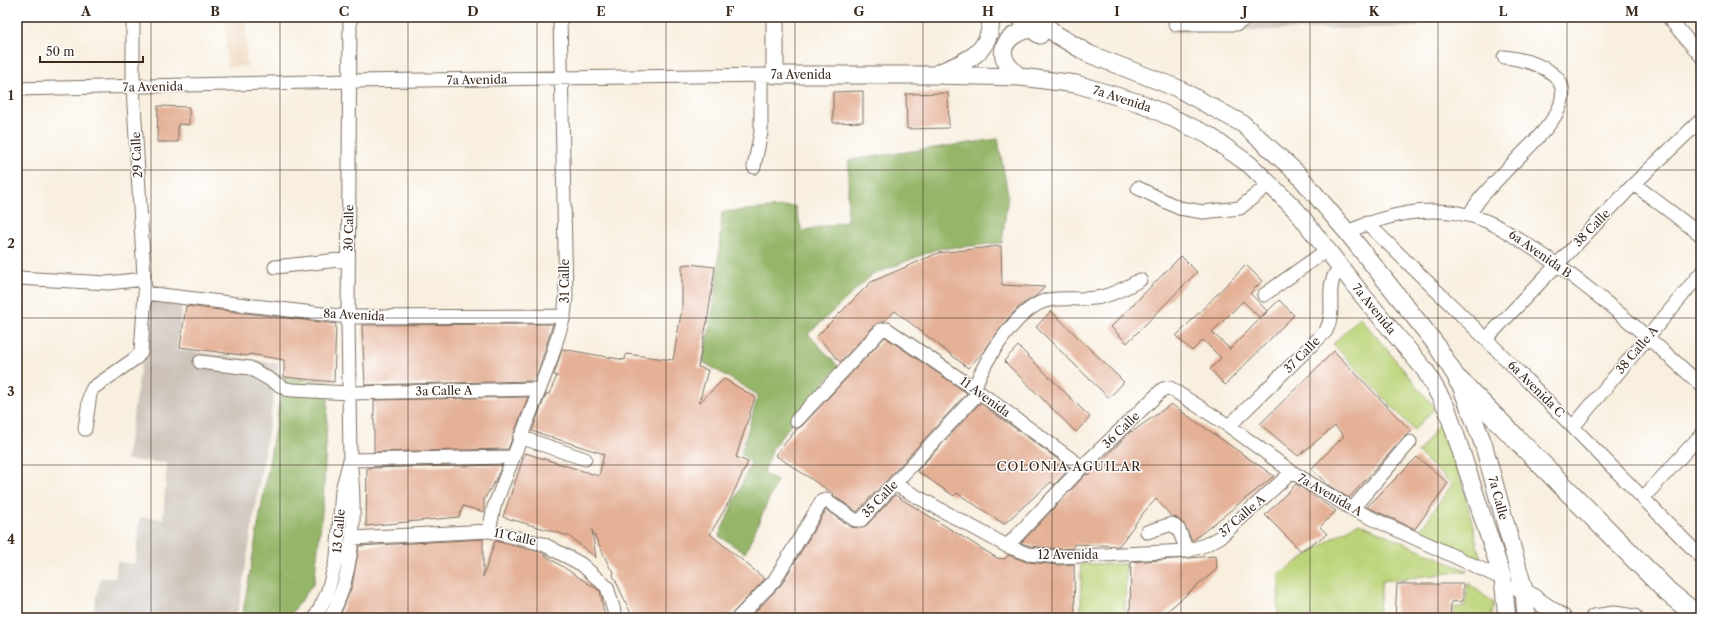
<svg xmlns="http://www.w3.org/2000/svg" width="1718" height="635" viewBox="0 0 1718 635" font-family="'Libre Caslon Text',serif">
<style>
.built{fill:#edd7bb}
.industrial{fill:#ccc2b9}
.green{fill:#bcd479;stroke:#7c7f4c}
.forest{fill:#95b669;stroke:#687044}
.building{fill:#e4b096}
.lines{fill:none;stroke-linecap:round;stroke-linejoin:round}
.minor-casing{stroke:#7d6f62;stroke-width:15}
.major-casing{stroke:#7d6f62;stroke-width:19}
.highway-casing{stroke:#7d6f62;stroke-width:22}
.minor{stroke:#fff;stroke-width:13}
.major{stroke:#fff;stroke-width:17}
.highway{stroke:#fff;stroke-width:20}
.grid{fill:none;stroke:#3b2a1e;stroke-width:1;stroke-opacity:0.55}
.labels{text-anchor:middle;stroke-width:3;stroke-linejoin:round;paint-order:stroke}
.street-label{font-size:12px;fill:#3b2a1e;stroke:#fff}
.neighbourhood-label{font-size:13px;letter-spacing:1px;fill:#3b2a1e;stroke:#fff}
.neatline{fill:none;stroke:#3b2a1e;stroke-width:1.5}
.grid-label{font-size:13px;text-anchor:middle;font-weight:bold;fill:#3b2a1e}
</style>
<rect width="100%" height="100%" fill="#fff"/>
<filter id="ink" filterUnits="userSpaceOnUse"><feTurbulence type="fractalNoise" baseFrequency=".025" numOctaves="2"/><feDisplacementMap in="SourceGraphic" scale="8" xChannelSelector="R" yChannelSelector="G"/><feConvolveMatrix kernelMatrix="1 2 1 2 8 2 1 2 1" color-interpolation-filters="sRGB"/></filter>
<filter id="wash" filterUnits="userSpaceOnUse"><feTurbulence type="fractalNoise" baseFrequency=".012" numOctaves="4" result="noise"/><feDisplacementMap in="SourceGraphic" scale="16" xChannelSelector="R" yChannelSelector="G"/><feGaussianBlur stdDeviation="0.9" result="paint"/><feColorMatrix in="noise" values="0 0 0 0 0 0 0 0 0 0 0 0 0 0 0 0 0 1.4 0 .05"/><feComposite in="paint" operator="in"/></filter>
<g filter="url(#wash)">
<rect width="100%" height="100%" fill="#f8efdf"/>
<!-- built -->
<path class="built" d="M225 17H246L247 66 227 67Z"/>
<!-- industrial -->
<path class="industrial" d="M1169 17H1417L1418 27 1170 32Z
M151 302H182L177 349 279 364 239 607 235 618H92L100 578H115L117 562 135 564 140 517 163 519 167 463 126 460Z"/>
<!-- green -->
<path class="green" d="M1360 317 1435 408 1414 430 1333 344Z
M1439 424 1463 485 1482 564 1418 533 1452 484 1418 453Z
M1359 523 1468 571 1382 581 1378 618H1327L1278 615 1279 574 1331 539Z
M1081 564H1126L1125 618H1081Z
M1468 583 1494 603 1491 618H1454V607H1465Z"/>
<!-- forest -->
<path class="forest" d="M998 139 1008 195 1002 243 937 249 872 275 808 334 838 366 773 447 764 473 777 481 745 553 719 536 751 463 741 454 758 395 703 362 716 293 722 212 795 206 802 231 847 221 849 160Z
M284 377 329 381 323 504 314 583 288 618H240L243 612Z"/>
<g id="blocks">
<!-- building -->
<path class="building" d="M863 91V122L833 123V92Z
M948 93 949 128 907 129 906 94Z
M158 106 189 107V125L178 124V142H157Z
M1001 246 1002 285 1045 287 1036 296 1021 305 1009 317 985 350 968 368 895 311 884 321 875 325 840 362 817 336 871 282 938 253Z
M1181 256 1197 272 1127 343 1111 327Z
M689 264 715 267 708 316 698 367 708 370 699 403 724 379 755 397 736 457 748 462 729 502 710 534 765 579 728 618H633L613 575 614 572 610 568 592 530 596 558 569 536 503 517 525 453 599 476 604 454 532 431 546 394H549L557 376 554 375 562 349 625 360 626 354 673 360 682 308V265Z
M1246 265 1262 281 1250 293 1267 311 1260 318 1243 301 1212 332 1230 349 1279 300 1294 315 1225 385 1210 369 1221 358 1203 340 1192 351 1176 336Z
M186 306 336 324 334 382 284 377V360L249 354V356L180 347Z
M1051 311 1124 382 1109 398 1036 327Z
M553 324 542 359 538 372 531 381 365 385 362 325Z
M885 337 967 393 857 512 833 495 834 494 775 455 797 429 802 426Z
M1018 346 1090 417 1076 432 1004 361Z
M1334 351 1411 431 1404 437 1349 498 1331 487 1311 469 1344 436 1335 426 1298 456 1260 424Z
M528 397 508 449 374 452V400Z
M980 403 1070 468 1054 485 1051 482 1004 524 957 493 954 496 917 471Z
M1171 404 1274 476 1192 541 1184 524 1177 518 1171 516 1156 499 1144 512 1119 546 1074 544V548L1059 549 1030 546 1021 543 1086 474 1088 475 1131 431 1132 432Z
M1417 457 1448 483 1415 529 1367 507Z
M502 465 496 480 484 499V512L463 506 459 517 366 526 367 468Z
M1296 484 1336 511 1320 527 1327 534 1301 551 1265 515Z
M895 495 997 558 1005 559 1008 555 1027 562 1058 565 1074 564 1075 618H754L751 616 781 585 826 510 850 527 861 528 867 525Z
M483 539V577L495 541 540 552 600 591 605 618H339L352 586 359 546Z
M1216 556 1217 569 1159 618H1130L1131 562Z
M1397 584H1463V601L1451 602 1450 618H1395Z"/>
</g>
</g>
<g filter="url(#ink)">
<use href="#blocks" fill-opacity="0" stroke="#7d6f62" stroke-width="1"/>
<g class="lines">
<defs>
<path id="minor" d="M1668 17 1701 56
M1175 24H1237L1243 20V17
M17 89 350 81 775 75
M754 167 761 132V76
M1634 184 1701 235
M1138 188 1179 208 1203 212 1240 208 1269 184
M1469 215C1474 207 1479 199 1485 193 1497 180 1509 167 1521 155 1538 138 1582 98 1553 74 1539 63 1521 59 1504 57
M1367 223 1486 339 1701 557
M1347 232C1386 215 1425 205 1467 215 1492 220 1513 236 1534 249 1594 289 1648 337 1701 385
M275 267 348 259
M17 278 108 283 144 279
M145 293 348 317 564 316
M1264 295 1327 250
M1486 339 1634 184 1701 120
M200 362 250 368 286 389 292 390 349 393 539 389
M974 389C984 361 1019 305 1049 300 1066 297 1084 301 1101 297 1115 294 1127 287 1140 280
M796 421 881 330 887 329 979 392 1082 467
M1229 426 1326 331C1338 307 1322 288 1340 267
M1573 427 1701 273
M85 429 90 394 93 388 136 358 141 352 145 293 133 87V17
M520 437 585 459
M350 460 512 457
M894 484 1007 546 1028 554 1059 557 1187 551 1205 545 1220 537 1292 472
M1643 498 1701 435
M1352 509 1410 442
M489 531 494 507 550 362 564 316 566 297 560 17
M1147 532 1172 524 1179 530 1187 551
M352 538 489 531 543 544 581 564 607 587 616 618
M1007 546 1082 467 1163 389 1170 388 1229 426 1292 472 1352 509 1503 579
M315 618 327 594 337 557 342 490 350 460 348 317 350 17
M330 618C354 574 356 519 351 469
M738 618 774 581 822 501 826 500 855 520H861L979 392"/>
<path id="major" d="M775 17V75H933L1021 77 1076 84 1143 104 1208 135 1250 165 1296 210 1363 296 1425 370 1447 409 1503 579 1507 618
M1020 17 1031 29 1040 35
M1035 17 1057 35 1089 54 1177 88 1243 124 1297 173 1347 232 1435 343 1459 381 1483 443 1524 590 1526 618
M938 73C968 61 991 53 991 17
M1021 77C993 59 1000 35 1031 29
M1518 587 1563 618
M1594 618 1614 615 1634 618"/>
<path id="highway" d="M1459 381 1668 592 1700 618"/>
</defs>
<!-- minor casing -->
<use href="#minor" class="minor-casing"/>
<!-- major casing -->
<use href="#major" class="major-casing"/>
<!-- highway casing -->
<use href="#highway" class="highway-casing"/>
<!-- minor -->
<use href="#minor" class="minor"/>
<!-- major -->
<use href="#major" class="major"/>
<!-- highway -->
<use href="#highway" class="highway"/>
</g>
</g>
<!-- grid -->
<path class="grid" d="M151 17V618M280 17V618M408 17V618M537 17V618M666 17V618M795 17V618M923 17V618M1052 17V618M1181 17V618M1310 17V618M1438 17V618M1567 17V618M17 170H1701M17 318H1701M17 465H1701"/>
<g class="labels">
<!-- street labels -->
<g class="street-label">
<text x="801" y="79">7a Avenida</text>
<text transform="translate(477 80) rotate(-1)" y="4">7a Avenida</text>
<text transform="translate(153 87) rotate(-1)" y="4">7a Avenida</text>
<text transform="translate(1122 99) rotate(18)" y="4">7a Avenida</text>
<text transform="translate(137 155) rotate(-93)" y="4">29 Calle</text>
<text transform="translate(349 228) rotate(-89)" y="4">30 Calle</text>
<text transform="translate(1592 228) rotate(-46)" y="4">38 Calle</text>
<text transform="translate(1540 254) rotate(35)" y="4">6a Avenida B</text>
<text transform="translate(565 281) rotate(-90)" y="4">31 Calle</text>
<text transform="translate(1374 309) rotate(51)" y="4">7a Avenida</text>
<text transform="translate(354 315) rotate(3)" y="4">8a Avenida</text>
<text transform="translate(1637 350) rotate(-50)" y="4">38 Calle A</text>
<text transform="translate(1302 355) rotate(-45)" y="4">37 Calle</text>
<text transform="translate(1536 389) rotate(45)" y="4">6a Avenida C</text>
<text transform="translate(444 391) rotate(-1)" y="4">3a Calle A</text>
<text transform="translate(985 397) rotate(36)" y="4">11 Avenida</text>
<text transform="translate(1121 430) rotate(-44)" y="4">36 Calle</text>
<text transform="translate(1330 495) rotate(30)" y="4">7a Avenida A</text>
<text transform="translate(1498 498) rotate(75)" y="4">7a Calle</text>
<text transform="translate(880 499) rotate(-46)" y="4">35 Calle</text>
<text transform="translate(1242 516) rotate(-41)" y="4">37 Calle A</text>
<text transform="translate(339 531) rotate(-85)" y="4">13 Calle</text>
<text transform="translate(515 537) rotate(12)" y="4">11 Calle</text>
<text x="1068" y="559">12 Avenida</text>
</g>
<!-- neighbourhood labels -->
<g class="neighbourhood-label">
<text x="1069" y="471">COLONIA AGUILAR</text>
</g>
</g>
<!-- margin -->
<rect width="1718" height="635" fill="none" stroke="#fff" stroke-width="44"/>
<!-- scale -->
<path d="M40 56v6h103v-6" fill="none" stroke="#3b2a1e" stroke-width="2"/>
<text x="46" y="56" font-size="12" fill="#3b2a1e" stroke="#ffffff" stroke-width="3" paint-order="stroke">50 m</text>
<rect x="22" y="22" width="1674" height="591" class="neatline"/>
<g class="grid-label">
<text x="86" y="16">A</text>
<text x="215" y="16">B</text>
<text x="344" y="16">C</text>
<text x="473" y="16">D</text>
<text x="601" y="16">E</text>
<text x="730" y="16">F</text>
<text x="859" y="16">G</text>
<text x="988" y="16">H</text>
<text x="1117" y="16">I</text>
<text x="1245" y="16">J</text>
<text x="1374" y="16">K</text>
<text x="1503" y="16">L</text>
<text x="1632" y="16">M</text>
<text x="11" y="100">1</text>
<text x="11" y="248">2</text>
<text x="11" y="396">3</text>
<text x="11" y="544">4</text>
</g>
</svg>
